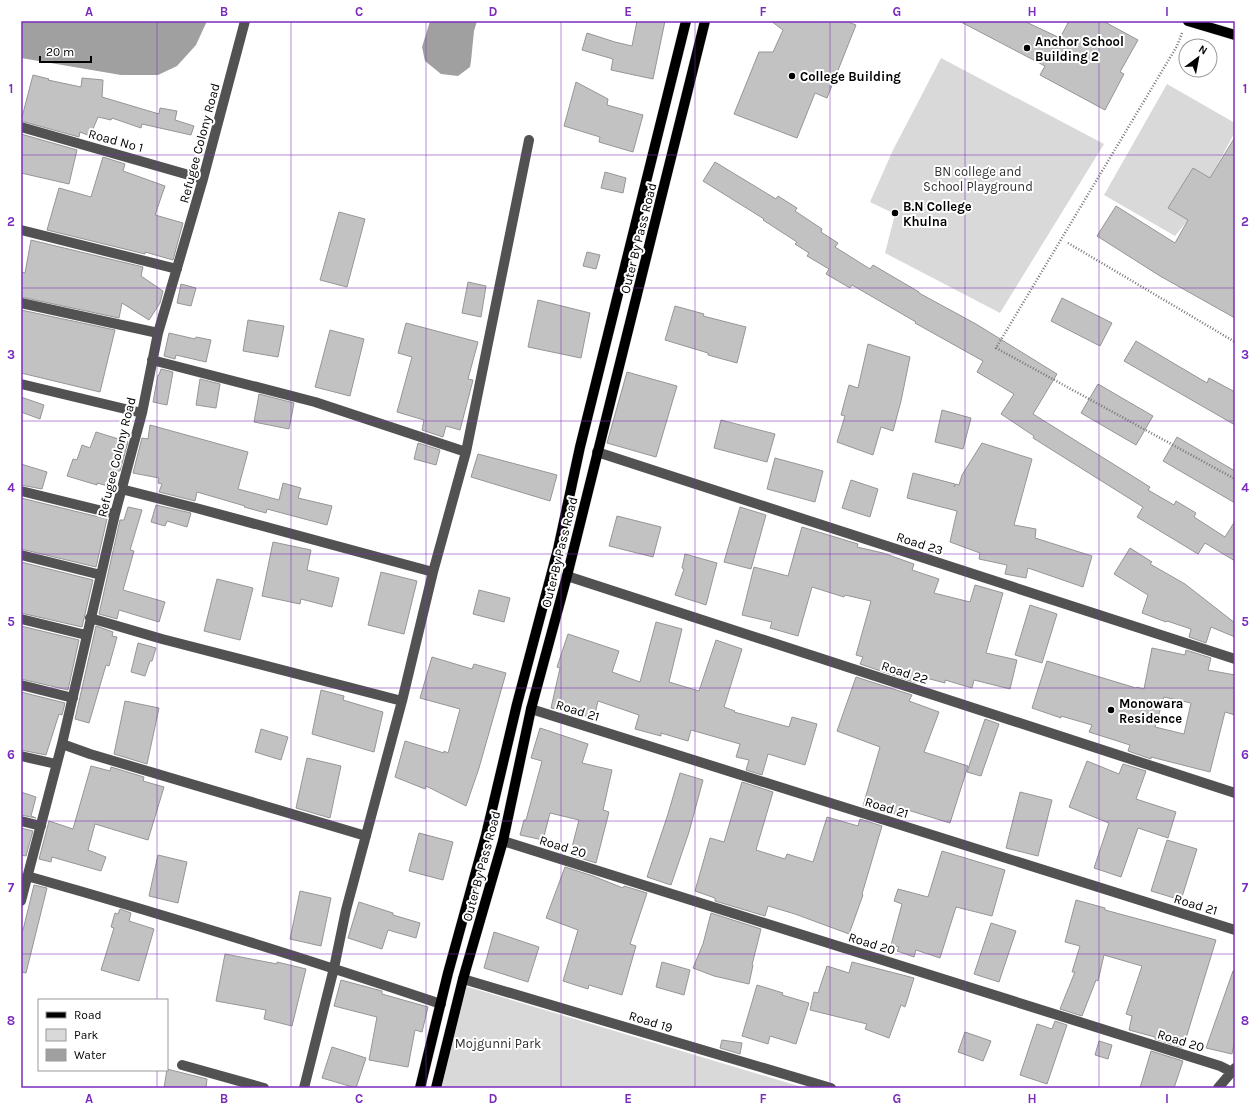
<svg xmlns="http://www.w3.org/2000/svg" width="1256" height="1109" viewBox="0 0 1256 1109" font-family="Karla,sans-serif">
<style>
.green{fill:#d9d9d9}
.water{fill:#a0a0a0}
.building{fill:#c2c2c2;stroke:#969696;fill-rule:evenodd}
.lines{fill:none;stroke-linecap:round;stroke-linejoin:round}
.major-casing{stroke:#dbdbdb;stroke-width:11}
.path{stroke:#747474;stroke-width:2.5;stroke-dasharray:1 2;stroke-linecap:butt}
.minor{stroke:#525252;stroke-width:10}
.major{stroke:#000;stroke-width:10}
.grid{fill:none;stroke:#7b2cbf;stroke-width:1;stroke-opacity:0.55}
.poi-dot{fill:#000;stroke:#fff;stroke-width:1.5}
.labels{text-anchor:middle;stroke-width:4;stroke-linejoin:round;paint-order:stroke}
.poi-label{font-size:13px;font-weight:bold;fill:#000;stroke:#fff;text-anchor:start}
.street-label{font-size:13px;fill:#000;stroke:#fff}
.park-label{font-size:13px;fill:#303030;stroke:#fff}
.neatline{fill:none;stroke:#7b2cbf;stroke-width:1.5}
.grid-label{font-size:13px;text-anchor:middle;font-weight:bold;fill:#7b2cbf}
</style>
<rect width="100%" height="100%" fill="#fff"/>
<!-- green -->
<path class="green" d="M941 58 1104 144 1000 313 885 253 895 214 870 202 893 150Z
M1167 84 1235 123V132L1188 220 1175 236 1104 195Z
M465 986 805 1088H440Z"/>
<!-- water -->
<path class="water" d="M21 21H207L196 45 177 66 158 75H121L21 58Z
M430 21H477L474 31 471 61 470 67 458 76 441 74 425 61 422 47Z"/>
<!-- building -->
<path class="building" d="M637 21H665L653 79 611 70 613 59 582 50 587 33 615 42 632 46Z
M771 21H846L856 25 827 98 815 93 797 138 734 114 759 52H773L783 30Z
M959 21H1024L1060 38 1069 21H1103L1138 40 1120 72 1124 74 1105 110 1040 75 1045 66Z
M33 75 49 79 48 80 81 87 82 78 103 80 102 97 159 114 160 108 177 111 175 120 194 126 191 135 142 124 141 128 112 118 111 120 98 117 90 136 80 132 79 137 21 121Z
M576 82 608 99 607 105 643 115 633 152 599 142 600 137 564 126Z
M21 134 77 150 69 184 21 173Z
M1235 137V318L1160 276 1097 236 1116 206 1175 243 1188 220 1168 208 1193 168 1210 178Z
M103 157 125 164 123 171 165 186 155 215 183 223 173 260 145 252V254L47 230 59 188 91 197Z
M715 162 776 199 778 196 797 208 795 211 822 229 821 232 838 243 835 247 870 269 873 265 919 292V293L976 324 1057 374 1033 414 1150 487 1148 490 1174 505 1176 501 1196 513 1194 517 1225 537 1235 521V561L1205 543 1198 554 1137 517 1143 507 1033 438 1034 436 1001 414 1014 394 977 372 983 361 915 323 916 322 852 285 850 288 826 274 829 269 807 256 809 253 795 244 797 242 763 220 764 219 703 181Z
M605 172 626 178 623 193 601 188Z
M339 212 365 219 347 287 320 280Z
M31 240 143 267 141 276 163 291 160 303 149 320 122 303 119 318 21 297V272L25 273Z
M587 252 600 255 596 269 583 266Z
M468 282 486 286 481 317 462 313Z
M181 284 196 288 191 306 177 303Z
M1062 298 1112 323 1100 346 1051 321Z
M538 300 590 313 581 358 528 347Z
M675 306 704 314 703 316 746 327 737 363 708 355V353L665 340Z
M21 310 115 330 100 392 21 373Z
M248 320 284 326 278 357 243 351Z
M406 323 478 342 468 379 473 380 460 430 446 426 443 437 422 430 424 420 397 412 412 357 398 353Z
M330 330 364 339 350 396 315 387Z
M169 333 195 339 196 337 211 340 206 362 176 355 175 359 164 356Z
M1136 341 1207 383 1209 378 1235 392V425L1124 361Z
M868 344 910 357 901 401 893 431 881 427 873 455 837 442 845 416 841 415 849 385 858 388Z
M161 369 173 372 167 405 153 402 158 375H159Z
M627 372 677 386 656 457 607 443Z
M200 379 220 384 216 408 196 405Z
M1098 384 1153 416 1136 445 1081 413Z
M259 394 294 403 289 429 254 422Z
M21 397 44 405 40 419 21 412Z
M942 410 971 418 963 449 935 442Z
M721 420 775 434 767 462 714 448Z
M150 425 248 452 238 489 279 500 283 483 301 488 298 498 332 506 327 525 267 509 266 513 244 507 245 506 197 492 195 501 159 492 162 484 158 483 159 478 133 473 142 438 148 439Z
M96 432 128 442 120 471H118L112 487 97 483V485L67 476 73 459 77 460 82 445 90 448Z
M1177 437 1235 471V503L1163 461Z
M418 443 440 450 436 465 414 459Z
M982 443 1032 459 1014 525 1036 529 1035 538 1092 556 1083 587 1028 568 1026 578 1005 574 1007 565 979 559 980 553 950 542 957 511 907 498 913 473 955 484 954 487 956 484 959 485 962 475Z
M478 454 557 475 550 501 471 477Z
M775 458 823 471 815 502 767 489Z
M21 464 47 472 42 489 21 485Z
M851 480 878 489 870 517 842 508Z
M21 498 107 519 96 567 21 549Z
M156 505 191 513 187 527 167 521 165 526 151 522Z
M128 507 142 510 130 550 134 551 123 590 165 602 159 622 119 610 117 619 99 614 120 520H124Z
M740 507 766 515 751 569 724 562Z
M617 516 661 527 653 557 609 546Z
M802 527 858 544 857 547 883 553 914 564 912 570 939 579 934 593 970 602 975 585 1003 593 986 653 1017 660 1010 689 974 680 972 688 945 680V683L919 676 916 683 860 664 863 657 856 655 871 601 845 595 844 597 812 587 798 636 770 628 772 622 742 615 754 567 788 576Z
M273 542 311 550 307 570 339 578 332 607 301 599 300 604 262 596Z
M1130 548 1152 562 1150 564 1185 584 1235 623V637L1211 627 1206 643 1189 637 1191 629 1167 621 1166 622 1142 613 1148 595 1114 574Z
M685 554 717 563 706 605 675 595 684 569 682 568Z
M21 562 93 580 82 627 21 613Z
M381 572 417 581 404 634 368 625Z
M217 579 253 588 240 640 204 631Z
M479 590 510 598 504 622 473 614Z
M1030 605 1057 614 1042 663 1015 655Z
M656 622 682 629 669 682 699 691 716 640 742 649 724 707 735 711 734 712 789 727 792 717 817 724 805 765 768 754 762 775 746 770 749 760 736 757 740 744 691 730 688 741 661 733V736L635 729 639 715 598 701 594 718 551 708 560 668 557 667 568 634 619 651 612 672 640 682Z
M21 626 79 640 68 690 21 679Z
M96 626 113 632 112 636 117 637 109 666 106 665 89 723 75 719Z
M138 643 156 648 152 661H150L145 676 131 672Z
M1152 648 1185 655 1186 650 1211 658 1208 670 1235 675V715L1225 712 1210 772 1151 757V759L1128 751 1130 745 1089 732 1092 725 1061 716V718L1032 708 1047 661 1136 688 1137 687 1144 689ZM1164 697 1191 703 1184 734 1155 727Z
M432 657 472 669 474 664 506 673 479 768 466 806 426 786 425 789 395 777 405 741 444 753V751L448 753 460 709 420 698Z
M856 677 912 695 909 701 939 712 924 752 968 766 950 823 901 808 899 815 886 812 885 813 863 806 880 747 837 731Z
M321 690 344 696 343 700 383 712 374 752 312 734Z
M21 692 65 703 62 715 59 714 46 755 21 750Z
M125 701 159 708 147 764 114 754Z
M985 719 999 724 981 776 967 772Z
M540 728 588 744 582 763 612 770 603 810 609 812 596 863 570 855 579 820 550 813 543 840 520 835 524 820H526L542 761 531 758Z
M261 729 288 737 281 760 255 752Z
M307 758 341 766 330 818 296 808Z
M1087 761 1119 774 1123 764 1146 771 1136 799 1176 812 1168 838 1138 828 1121 877 1094 868 1109 823 1069 807Z
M91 766 110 771 111 767 144 777 143 781 164 787 148 840 95 824 88 850 106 857 101 871 52 857 51 862 39 859 49 821 73 829Z
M680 773 703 780 689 832 671 885 647 877 668 814Z
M742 782 773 792 756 850 785 859 787 854 813 862 827 817 858 826 860 819 882 826 862 894 863 895 849 934 795 914 768 906 765 916 715 901V898L695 891 710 838 724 842Z
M21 792 36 797 31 816 36 818 21 815Z
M1020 792 1052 800 1038 856 1006 848Z
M21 828 33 831 26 856 21 855Z
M419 833 453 842 443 880 409 871Z
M1167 840 1197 849 1181 900 1151 891Z
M942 851 1005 870 992 916 956 907 940 958 916 950 914 957 897 951 899 947 891 945 902 904 894 901 898 889 928 897Z
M158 855 187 862 178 903 149 896Z
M565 867 593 876 623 888 624 886 647 893 630 944 636 946 622 995 589 985 588 989 563 981 578 930 546 918Z
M34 885 47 888 26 973 21 972V929L23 930Z
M300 891 331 898 321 946 290 939Z
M1076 900 1105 908V910L1216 940 1183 1048 1155 1039V1037L1129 1030 1132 1016 1126 1014 1142 966 1104 955 1098 981 1096 980 1082 1016 1060 1009 1075 972H1072L1080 946 1065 942Z
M359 902 393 913V915L420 923 416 938 388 930 382 949 348 938Z
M120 909 131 913 129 921 154 929 139 981 101 970 114 928 111 927 115 913 118 914Z
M711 913 761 929 752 965H753L749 984 714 976 693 968 703 944Z
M991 923 1016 931 999 982 974 974Z
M494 932 539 947 528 982 484 968Z
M225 954 277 964V962L306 969 292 1026 264 1019 266 1010 216 1001Z
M662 962 690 970 684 995 656 987Z
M852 962 914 978 905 1007 901 1005 889 1038 865 1029 867 1024 810 1010 814 992 818 993 827 966 849 973Z
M1233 971H1235V1039L1232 1054 1206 1048Z
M341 980 382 991V994L428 1007 422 1032 415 1030 408 1067 369 1060 377 1017 334 1006Z
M757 985 783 993 782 995 809 1003 796 1044 770 1036 768 1044 742 1036Z
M1055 1021 1067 1025 1047 1084 1020 1075 1037 1024 1052 1029Z
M965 1032 991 1041 983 1061 958 1052Z
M722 1040 742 1043 740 1054 720 1048Z
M1099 1041 1112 1045 1108 1059 1095 1055Z
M332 1047 366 1058 356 1088 322 1078Z
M1151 1051 1183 1061 1174 1088H1140Z
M167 1069 207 1079 206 1088H164Z"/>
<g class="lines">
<defs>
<path id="major" d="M1188 21 1235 35
M420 1088 448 973 486 835 517 704 558 549 580 447 686 21
M436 1088 463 979 503 841 531 709 567 576 705 21"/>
</defs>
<!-- major casing -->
<use href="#major" class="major-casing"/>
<!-- path -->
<path class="path" d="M1182 33 1177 46 996 348 1235 479
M1068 243 1235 342"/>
<!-- minor -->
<path class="minor" d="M21 127 203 179
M21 230 177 269
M21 303 158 333
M152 360 315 402 466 452
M21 384 142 413
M597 452 1235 659
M121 489 196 508 433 572
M21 491 115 514
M21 555 101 575
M567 576 1235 793
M90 618 162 639 402 701
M21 619 86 635
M21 685 73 698
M531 709 1235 930
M62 744 90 754 366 836
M21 756 56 764
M21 821 41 826
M503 841 1220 1066 1232 1072
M27 876C166 915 304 958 441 1004
M21 901 62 744 115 514 142 413 158 333 203 179 245 21
M463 979 831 1088
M182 1065 264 1088
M304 1088 334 968 346 910 402 701 433 572 466 452 529 140
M1218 1088 1235 1068"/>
<!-- major -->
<use href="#major" class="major"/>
</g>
<!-- grid -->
<path class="grid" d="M157 21V1000M291 21V1088M426 21V1088M561 21V1088M695 21V1088M830 21V1088M965 21V1088M1099 21V1088M21 155H1235M21 288H1235M21 421H1235M21 554H1235M21 688H1235M21 821H1235M21 954H1235M157 1070V1088"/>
<!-- markers -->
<g class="poi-dot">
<circle cx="1027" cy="48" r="4"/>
<circle cx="792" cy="76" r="4"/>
<circle cx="895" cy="213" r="4"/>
<circle cx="1111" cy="710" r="4"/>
</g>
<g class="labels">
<!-- poi labels -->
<g class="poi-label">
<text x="1035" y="46">Anchor School<tspan x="1035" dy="15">Building 2</tspan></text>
<text x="800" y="81">College Building</text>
<text x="903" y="211">B.N College<tspan x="903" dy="15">Khulna</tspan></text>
<text x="1119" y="708">Monowara<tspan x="1119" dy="15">Residence</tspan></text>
</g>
<!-- street labels -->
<g class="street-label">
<text transform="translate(116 140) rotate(15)" y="5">Road No 1</text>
<text transform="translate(199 143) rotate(-75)" y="5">Refugee Colony Road</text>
<text transform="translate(638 238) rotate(-76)" y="5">Outer By Pass Road</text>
<text transform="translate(116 457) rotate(-76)" y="5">Refugee Colony Road</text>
<text transform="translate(920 543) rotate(18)" y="5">Road 23</text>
<text transform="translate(559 552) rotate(-76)" y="5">Outer By Pass Road</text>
<text transform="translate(905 672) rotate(18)" y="5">Road 22</text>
<text transform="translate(578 710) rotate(17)" y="5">Road 21</text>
<text transform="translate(887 807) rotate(17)" y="5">Road 21</text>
<text transform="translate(563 846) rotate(17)" y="5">Road 20</text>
<text transform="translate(481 866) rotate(-75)" y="5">Outer By Pass Road</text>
<text transform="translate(1196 904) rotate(17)" y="5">Road 21</text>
<text transform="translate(872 943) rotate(17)" y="5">Road 20</text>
<text transform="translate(651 1021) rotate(17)" y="5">Road 19</text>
<text transform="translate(1181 1040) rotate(17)" y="5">Road 20</text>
</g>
<!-- park labels -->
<g class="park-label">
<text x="978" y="176">BN college and<tspan x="978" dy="15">School Playground</tspan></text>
<text x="498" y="1048">Mojgunni Park</text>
</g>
</g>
<!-- border -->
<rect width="1256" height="1109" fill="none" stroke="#ffffff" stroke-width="44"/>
<!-- legend -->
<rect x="38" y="999" width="130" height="72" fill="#ffffff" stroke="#999999"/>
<rect x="46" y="1012" width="20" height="6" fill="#000000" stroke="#999999"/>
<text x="74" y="1019" font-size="12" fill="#000000">Road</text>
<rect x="46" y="1029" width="20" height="12" fill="#d9d9d9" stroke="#999999"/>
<text x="74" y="1039" font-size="12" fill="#000000">Park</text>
<rect x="46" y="1049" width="20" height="12" fill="#a0a0a0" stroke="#999999"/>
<text x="74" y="1059" font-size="12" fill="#000000">Water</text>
<!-- north arrow -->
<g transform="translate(1198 58) rotate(32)"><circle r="19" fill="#ffffff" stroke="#999999"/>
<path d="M0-3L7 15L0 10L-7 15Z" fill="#000000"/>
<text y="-6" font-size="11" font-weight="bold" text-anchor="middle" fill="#000000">N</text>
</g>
<!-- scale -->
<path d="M40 56v6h51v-6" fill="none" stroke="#000000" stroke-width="2"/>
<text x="46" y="56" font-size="12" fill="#000000" stroke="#ffffff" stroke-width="3" paint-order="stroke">20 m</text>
<rect x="22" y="22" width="1212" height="1065" class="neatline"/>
<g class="grid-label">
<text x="89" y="16">A</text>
<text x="224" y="16">B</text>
<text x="359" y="16">C</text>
<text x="493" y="16">D</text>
<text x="628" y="16">E</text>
<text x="763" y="16">F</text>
<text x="897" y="16">G</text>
<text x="1032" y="16">H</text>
<text x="1167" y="16">I</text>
<text x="11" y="93">1</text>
<text x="1245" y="93">1</text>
<text x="11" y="226">2</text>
<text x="1245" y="226">2</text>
<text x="11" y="359">3</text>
<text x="1245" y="359">3</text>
<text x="11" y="492">4</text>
<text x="1245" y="492">4</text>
<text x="11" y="626">5</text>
<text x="1245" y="626">5</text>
<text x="11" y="759">6</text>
<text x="1245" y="759">6</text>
<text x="11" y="892">7</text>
<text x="1245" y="892">7</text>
<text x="11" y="1025">8</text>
<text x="1245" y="1025">8</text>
<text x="89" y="1103">A</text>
<text x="224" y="1103">B</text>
<text x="359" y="1103">C</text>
<text x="493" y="1103">D</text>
<text x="628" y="1103">E</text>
<text x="763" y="1103">F</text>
<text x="897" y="1103">G</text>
<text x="1032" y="1103">H</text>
<text x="1167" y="1103">I</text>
</g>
</svg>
